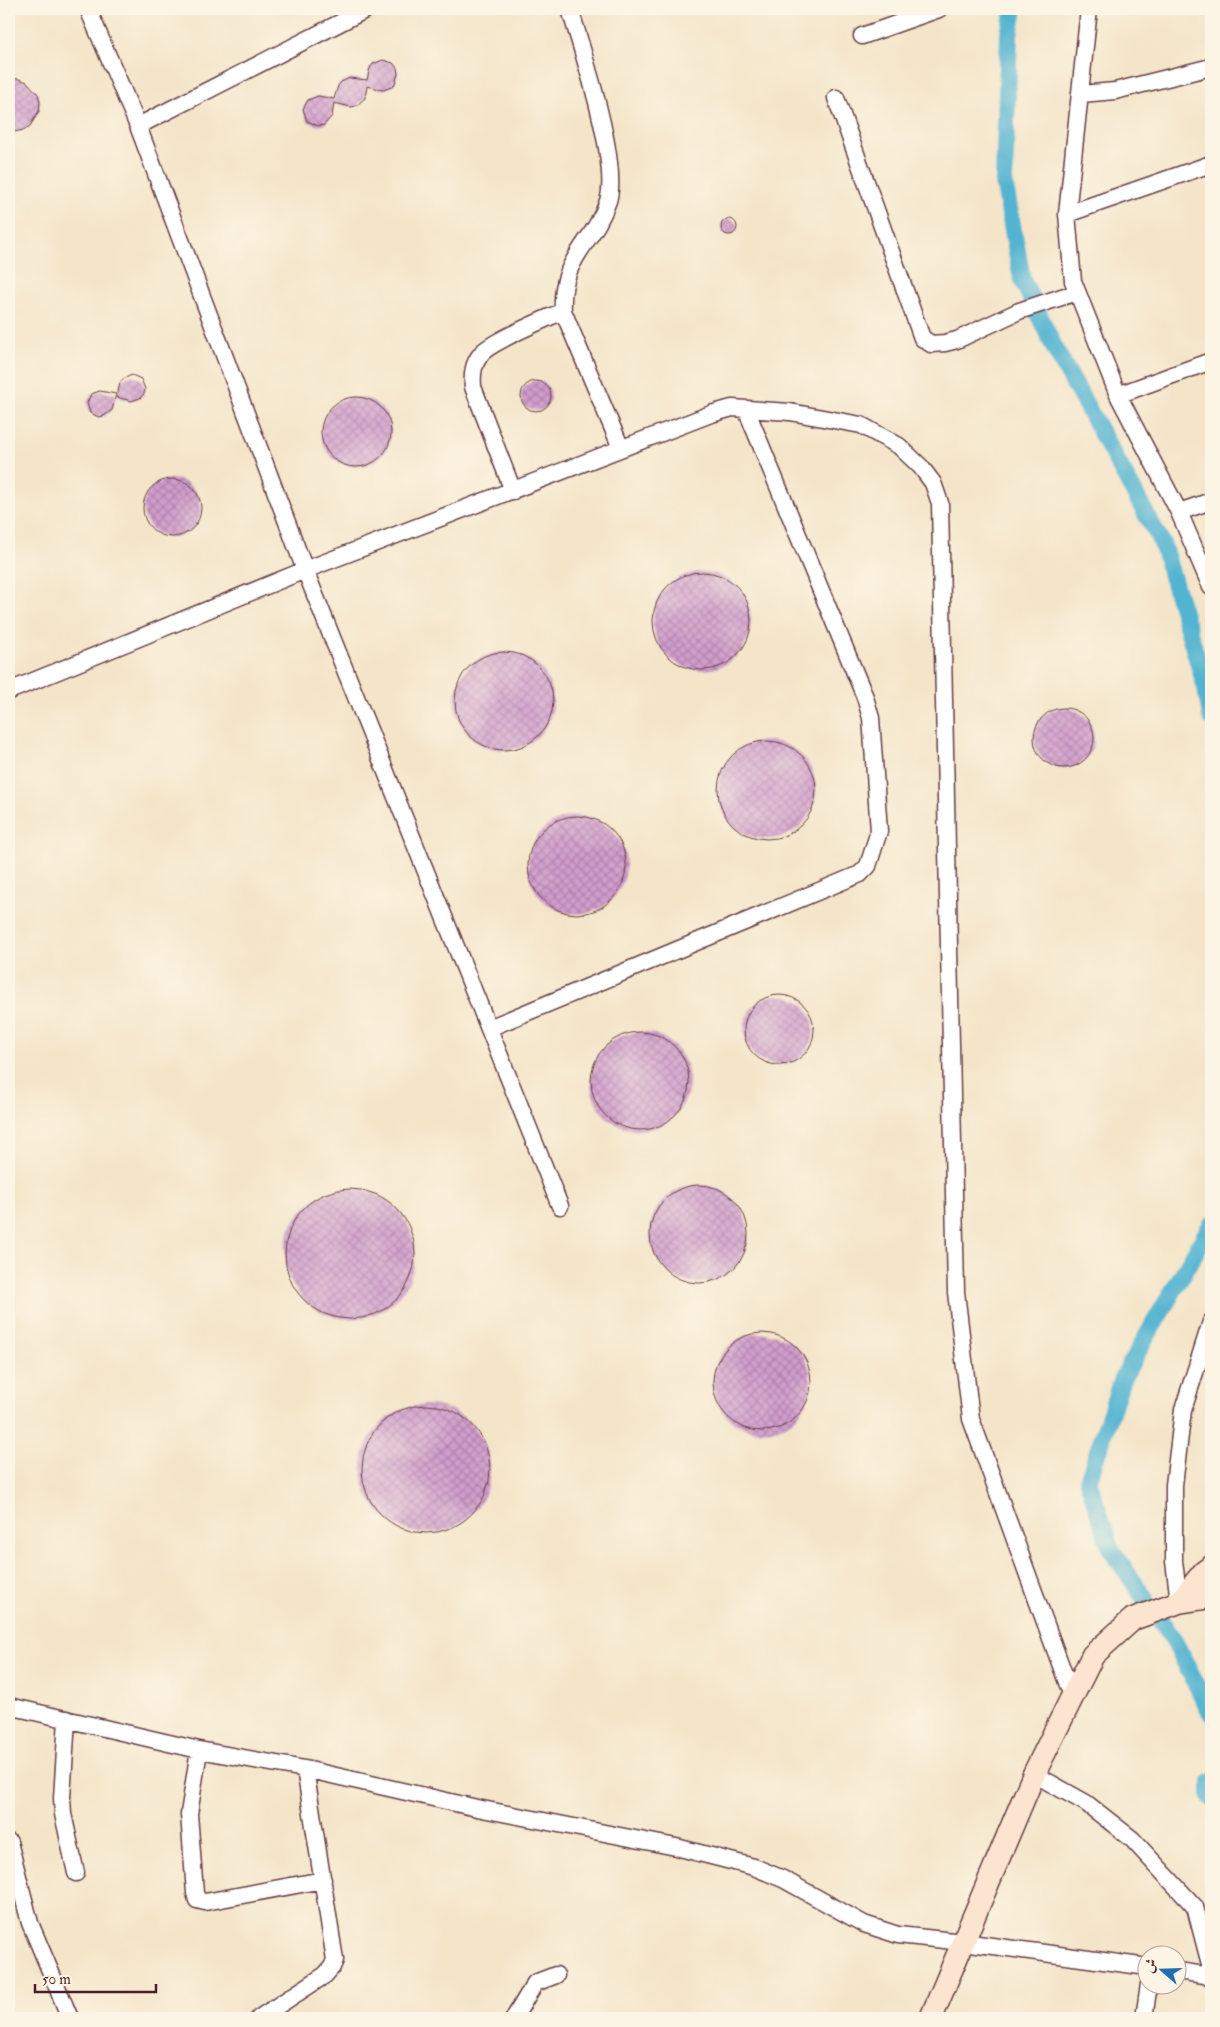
<svg xmlns="http://www.w3.org/2000/svg" width="1220" height="2027" viewBox="0 0 1220 2027" font-family="'IM FELL Double Pica',Amiri,serif">
<style>
.lines{fill:none;stroke-linecap:round;stroke-linejoin:round}
.canal{stroke:#53b4d1;stroke-width:18}
.building{fill:url(#building-cross-hatch)}
.street-casing{stroke:#643d43;stroke-width:19}
.secondary-casing{stroke:#643d43;stroke-width:25}
.street{stroke:#fff;stroke-width:16}
.secondary{stroke:#fce5d0;stroke-width:22}
</style>
<defs>
<pattern id="building-cross-hatch" width="8" height="8" patternUnits="userSpaceOnUse" patternTransform="scale(1.25)"><rect width="8" height="8" fill="#d19dce"/><path d="M0 0l8 8M0 8l8-8" fill="none" stroke="#ac7fa7"/></pattern>
</defs>
<rect width="100%" height="100%" fill="#fcf5e5"/>
<filter id="ink" filterUnits="userSpaceOnUse"><feTurbulence type="fractalNoise" baseFrequency=".02" numOctaves="2"/><feDisplacementMap in="SourceGraphic" scale="10" xChannelSelector="R" yChannelSelector="G"/><feConvolveMatrix kernelMatrix="1 2 1 2 8 2 1 2 1" color-interpolation-filters="sRGB"/></filter>
<filter id="wash" filterUnits="userSpaceOnUse"><feTurbulence type="fractalNoise" baseFrequency=".0096" numOctaves="4" result="noise"/><feDisplacementMap in="SourceGraphic" scale="20" xChannelSelector="R" yChannelSelector="G"/><feGaussianBlur stdDeviation="1.12" result="paint"/><feColorMatrix in="noise" values="0 0 0 0 0 0 0 0 0 0 0 0 0 0 0 0 0 1.4 0 .05"/><feComposite in="paint" operator="in"/></filter>
<g filter="url(#wash)">
<rect width="100%" height="100%" fill="#f4e5c9"/>
<g class="lines">
<!-- canal -->
<path class="canal" d="M1014 9 1009 35 1004 181 1022 279 1055 349 1162 543 1206 688 1211 717
M1145 1599 1111 1549 1088 1481 1122 1379 1211 1225
M1162 1623 1173 1639 1211 1713
M1211 1782V1798"/>
</g>
<g id="blocks">
<!-- building -->
<path class="building" d="M383 60 393 63 397 68 398 74 394 86 383 90 367 86 365 98 356 106 351 107 334 103 332 116 324 125 318 126 307 121 303 109 308 100 318 96 334 99 338 86 341 82 350 78 367 80 370 68 373 64Z
M9 78 19 79 27 82 38 94 40 102 39 111 30 126 23 130 9 133Z
M721 227a8 8 0 1 1 16 0a8 8 0 1 1-16 0Z
M132 375 141 379 145 389 144 394 140 398 131 401 117 397 120 383 123 379Z
M521 396a15 15 0 1 1 30 0a15 15 0 1 1-30 0Z
M100 391 116 394 112 410 104 416 99 417 90 413 87 403 91 394Z
M321 432a35 35 0 1 1 70 0a35 35 0 1 1-70 0Z
M143 508a29 29 0 1 1 58 0a29 29 0 1 1-58 0Z
M653 621a49 49 0 1 1 98 0a49 49 0 1 1-98 0Z
M455 701a49 49 0 1 1 98 0a49 49 0 1 1-98 0Z
M1034 738a30 30 0 1 1 60 0a30 30 0 1 1-60 0Z
M718 790a49 49 0 1 1 98 0a49 49 0 1 1-98 0Z
M528 865a49 49 0 1 1 98 0a49 49 0 1 1-98 0Z
M744 1030a35 35 0 1 1 70 0a35 35 0 1 1-70 0Z
M591 1081a49 49 0 1 1 98 0a49 49 0 1 1-98 0Z
M650 1234a49 49 0 1 1 98 0a49 49 0 1 1-98 0Z
M285 1254a65 65 0 1 1 130 0a65 65 0 1 1-130 0Z
M713 1382a49 49 0 1 1 98 0a49 49 0 1 1-98 0Z
M362 1469a64 64 0 1 1 128 0a64 64 0 1 1-128 0Z"/>
</g>
</g>
<g filter="url(#ink)">
<use href="#blocks" fill-opacity="0" stroke="#643d43" stroke-width="1"/>
<g class="lines">
<defs>
<path id="street" d="M88 9 138 126 305 570 560 1206
M570 9C582 50 620 163 608 201 593 245 560 257 563 311L621 448
M1089 9 1067 214 1073 281 1118 395 1179 512 1211 587
M862 36 939 9
M1081 94 1115 91 1211 67
M836 98 922 338 931 344 945 343 957 340 1019 311 1077 292
M138 126 367 9
M1067 214 1211 164
M1118 395 1211 361
M513 491 473 387C472 374 473 364 481 354 490 342 546 319 563 311
M1179 512 1211 501
M9 691 305 570 711 414 732 408 790 412 861 425 899 446 921 467 933 483 940 503 956 1292 971 1419 1072 1696
M489 1028 860 874 868 866 879 831 871 718 865 697 746 409
M1179 1602 1174 1561V1485L1183 1410 1211 1322
M9 1706 199 1750 305 1769 477 1808 676 1847 754 1867 783 1879 864 1924 898 1935 963 1942 1148 1967
M67 1719 62 1798 63 1814 76 1873
M199 1750 189 1814 195 1893 197 1900 205 1902 323 1880
M1034 1774 1086 1803 1132 1839 1195 1907 1211 1968
M9 1842 30 1923 70 2018
M1178 1971 1211 1976
M259 2018 325 1975 332 1967 335 1960 305 1769
M514 2018 535 1983 556 1975
M1144 2018 1149 1984"/>
<path id="secondary" d="M1179 1602 1204 1572 1211 1567
M931 2018 1034 1774 1093 1655 1133 1619 1179 1602 1211 1597"/>
</defs>
<!-- street casing -->
<use href="#street" class="street-casing"/>
<!-- secondary casing -->
<use href="#secondary" class="secondary-casing"/>
<!-- street -->
<use href="#street" class="street"/>
<!-- secondary -->
<use href="#secondary" class="secondary"/>
</g>
</g>
<!-- margin -->
<rect width="1220" height="2027" fill="none" stroke="#fcf5e5" stroke-width="30"/>
<!-- north arrow -->
<g transform="translate(1162 1970) rotate(290)"><circle r="24" fill="#fcf5e5" stroke="#b59f9b"/>
<path d="M0-4L9 19L0 12L-9 19Z" fill="#1f6fb2"/>
<text y="-8" font-size="14" font-weight="bold" text-anchor="middle" fill="#4a1f2b">ش</text>
</g>
<!-- scale -->
<path d="M35 1984v8h121v-8" fill="none" stroke="#4a1f2b" stroke-width="2.5"/>
<text x="42" y="1984" font-size="15" fill="#4a1f2b" stroke="#fcf5e5" stroke-width="4" paint-order="stroke">50 m</text>
</svg>
